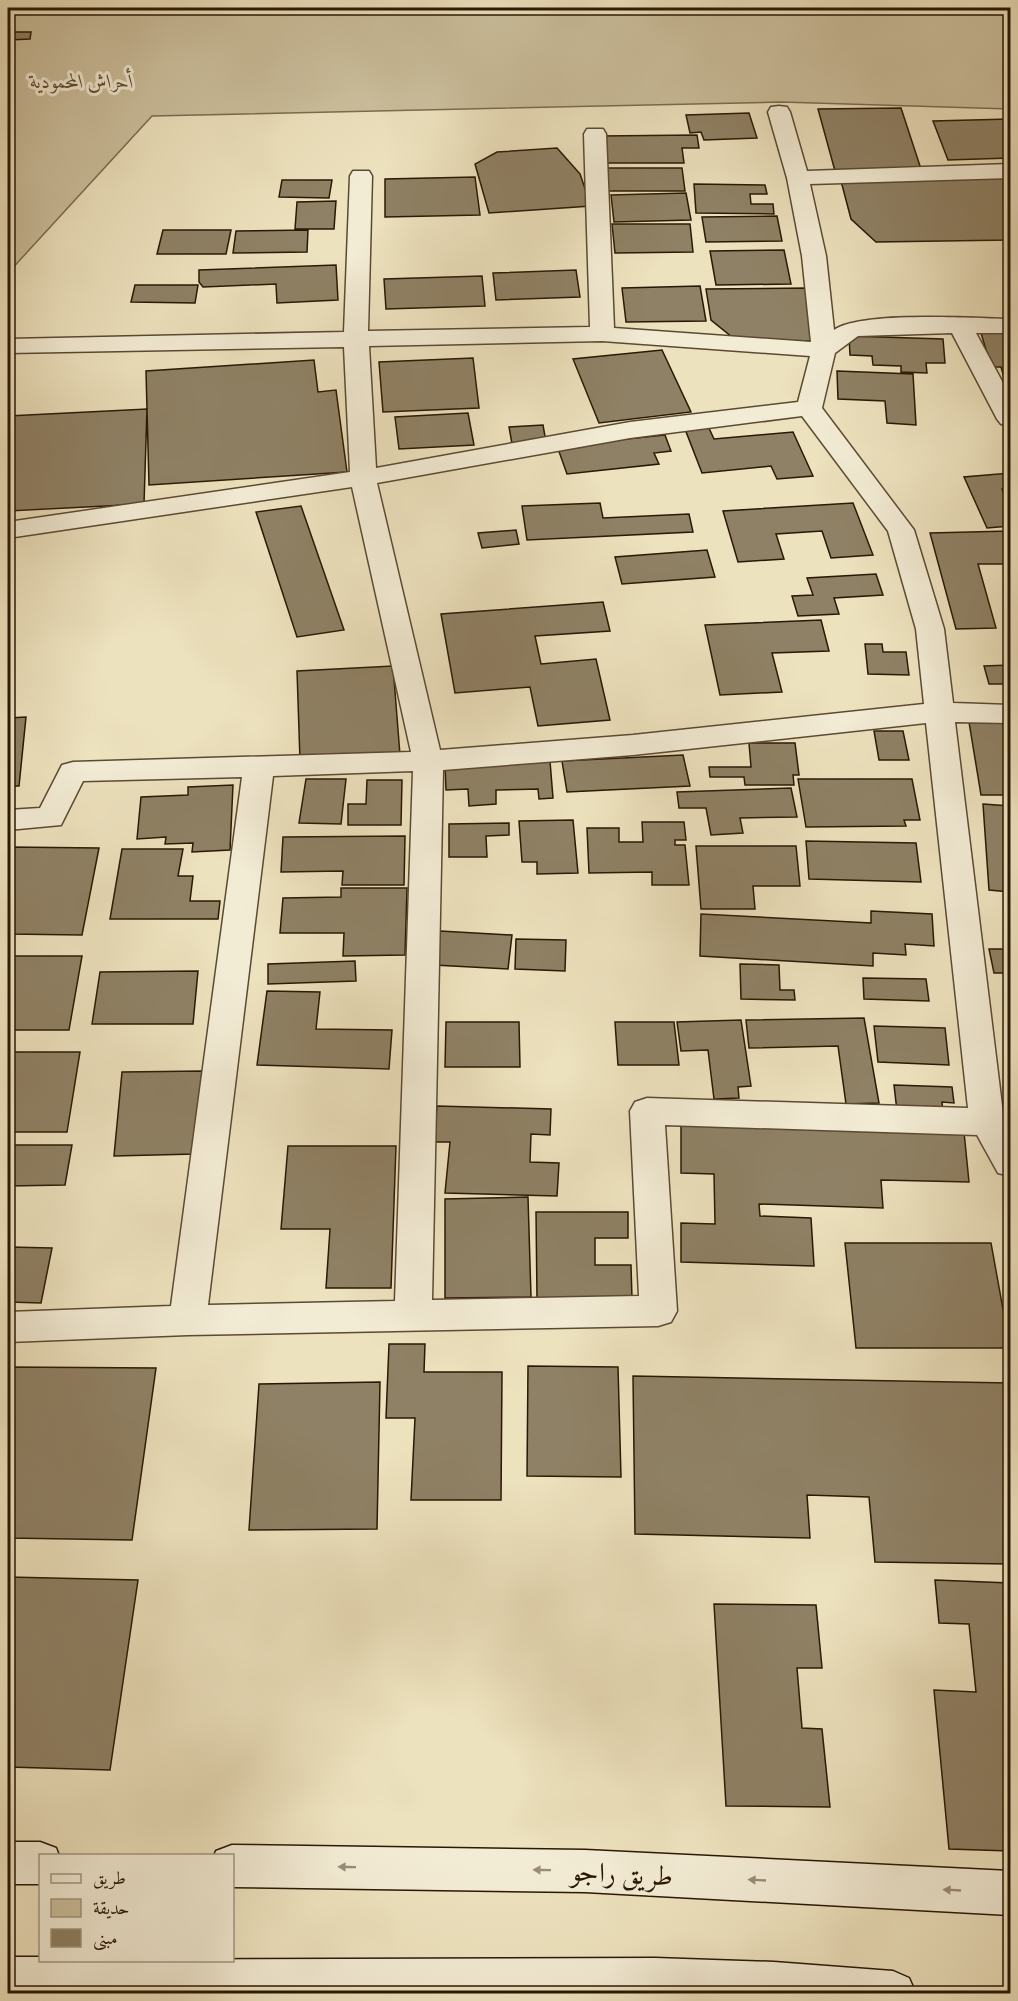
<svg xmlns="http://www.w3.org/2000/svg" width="1018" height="2001" viewBox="0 0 1018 2001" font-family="'Libre Bodoni',Amiri,serif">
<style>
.green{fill:#ccc09e;stroke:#7b6c51;stroke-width:1.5}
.building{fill:#8f8165;stroke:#2a1804;stroke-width:1.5}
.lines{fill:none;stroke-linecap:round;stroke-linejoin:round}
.minor-casing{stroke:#5b4a32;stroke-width:3}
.secondary-casing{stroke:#2a1804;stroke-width:3}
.minor{fill:#f3ecd5;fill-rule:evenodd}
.secondary{fill:#f3ecd5;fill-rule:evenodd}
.oneway{fill:#998d77}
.labels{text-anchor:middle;stroke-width:6;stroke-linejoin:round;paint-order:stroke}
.far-park-label{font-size:20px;font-style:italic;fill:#5b4a32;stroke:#f3ecd5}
.near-street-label{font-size:28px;fill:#2a1804;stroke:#f3ecd5}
</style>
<rect width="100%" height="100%" fill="#ede2be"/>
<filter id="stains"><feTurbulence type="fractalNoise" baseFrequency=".00333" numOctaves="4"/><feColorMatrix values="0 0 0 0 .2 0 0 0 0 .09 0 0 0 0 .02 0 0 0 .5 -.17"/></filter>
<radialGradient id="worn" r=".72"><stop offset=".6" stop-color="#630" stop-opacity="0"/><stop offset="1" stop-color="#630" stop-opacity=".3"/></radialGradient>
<!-- green -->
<path class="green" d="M8 8H1010V109L781 102 152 116 8 273Z"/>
<!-- building -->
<path class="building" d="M8 32H31L30 39 8 40Z
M901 108 921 169 835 171 818 109Z
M749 113 757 138 704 140 701 132 690 133 686 115Z
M1010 119V158L948 160 933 121Z
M697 135 699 148H682L684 163H602L600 136Z
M557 148 580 174 591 206 489 213 475 164 497 152Z
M606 168H682L685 191H607Z
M475 177 480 215 385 217V179Z
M1010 178V240L876 242 851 219 841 181Z
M282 180H332L329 198 279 197Z
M694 184 765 185 767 194H750L751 204H773L774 214 696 213Z
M686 193 691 220 614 222 611 195Z
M336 201 334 229H295L297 202Z
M777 216 782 241 706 242 702 217Z
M612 224H690L693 252 615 253Z
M163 230H231L226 254H157Z
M308 230 307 252 233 253 236 231Z
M784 250 791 284 716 285 710 251Z
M336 265 338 300 277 303 276 284 203 287 199 282V270Z
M576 270 580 297 496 300 493 273Z
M482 276 485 306 386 309 384 279Z
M135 285H198L195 303 131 302Z
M700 286 706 321 626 322 622 288Z
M810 288 820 341H737L711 320 706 289Z
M981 333H1010V385H1006L1001 367H991Z
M849 336 943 339 945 363H926L927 373 901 372V366L873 365 872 356 850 355Z
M662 350 691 412 599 423 573 359Z
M473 358 479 408 383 412 379 362Z
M314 360 318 392 336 390 347 472 149 485 146 371Z
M837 371 913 374 916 425 887 423 885 401 838 399Z
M147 409 144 504 8 511V416Z
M468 413 474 445 399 449 395 417Z
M543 425 546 442 512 444 509 427Z
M708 426 714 439 793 432 813 476 777 479 771 466 702 473 685 429Z
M665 435 671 451 654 453 659 464 567 474 557 446Z
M1010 473V488L1002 489 1010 507V526L987 528 964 477Z
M600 503 603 518 689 514 693 532 527 540 522 506Z
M853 503 873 555 831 558 822 531 776 534 784 559 738 562 723 511Z
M301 506 344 630 297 637 256 512Z
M516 530 519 544 482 548 478 533Z
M1010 531V564H978L996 628 956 629 930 533Z
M707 550 715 577 622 584 615 557Z
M876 574 883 595 834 598 839 614 798 616 792 596 813 595 807 578Z
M603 602 610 631 535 636 541 664 596 659 610 720 538 726 530 687 455 693 441 614Z
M821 620 829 651 772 653 782 692 720 695 705 625Z
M865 644H882L883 652H906L909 675 868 674Z
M1010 665V684H989L984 666Z
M393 666 400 755 300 760 297 671Z
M26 717 19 786H8V718Z
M969 722 1010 723V795H981Z
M874 731H903L909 760H879Z
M749 743H795L799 775H793L794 785H745L744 777H710L709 767H751Z
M683 755 690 786 567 792 562 761Z
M550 761 553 798 539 799 538 789 496 790V804L469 806 468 789 446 790 445 765Z
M306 779H346L341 824 299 823Z
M798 779H912L920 820H904L906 826 806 827Z
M367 780H402L401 825H348V804H366Z
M233 785 230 850 192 852 193 843 165 844 166 837 137 839 141 797 188 795V787Z
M791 788 797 817 740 818 743 833 711 835 706 808H679L677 792Z
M983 804 1010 806V892L989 890Z
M573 820 578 873 537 874V862H522L519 821Z
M642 822H684L686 840H675V845H685L689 885H652V872L589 873 587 828H619V842H643Z
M509 823V835L486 836 487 857H449V824Z
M405 836 404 885H342L343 871 281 872 283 837Z
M806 841 916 843 921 882 809 879Z
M696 846H796L800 886H753L755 909H701Z
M8 847 99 848 82 935 8 934Z
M122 849H183L178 876H193L190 901H220L218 919H110Z
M341 888H407L405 955 343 956 344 933H280L283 898 341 897Z
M871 911 932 914 934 946 905 944 906 955 873 953V966L700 956 701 914 871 923Z
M440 931 512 935 508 969 434 965Z
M516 939 566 940 565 971 515 969Z
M989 949H1010V973H994Z
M8 956H82L69 1030H8Z
M355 961 356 981 268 984V964Z
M740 964 779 965 780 990H794L795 1000 741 999Z
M198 971 193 1024H92L100 972Z
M863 978 926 979 929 1001 864 999Z
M267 991 320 992 316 1029 392 1030 389 1069 257 1065Z
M864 1018 879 1103 846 1104 838 1046 749 1048 746 1020Z
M741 1020 751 1086 738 1087 739 1098 714 1099 708 1050 681 1051 677 1022Z
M446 1022H519L520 1067H445Z
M615 1022H674L679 1065H618Z
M874 1026 945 1028 949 1065 878 1062Z
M8 1052H80L67 1132H8Z
M202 1071 195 1154 114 1156 122 1072Z
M894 1085 952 1087 954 1103 942 1102 943 1113 897 1111Z
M437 1106 551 1109 550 1135 531 1134 530 1162 559 1163 557 1196 445 1193 450 1142H434Z
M681 1124 964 1132 969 1182 881 1180 883 1208 759 1204 760 1216 811 1218 814 1266 681 1262V1223L715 1224 714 1174 681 1173Z
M8 1145H72L65 1185 8 1186Z
M288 1146H396L391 1288H326L330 1229H281Z
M528 1197 531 1297 445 1298V1199Z
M536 1212H628V1238H595V1265H631L632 1299 537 1298Z
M845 1243H991L1010 1348H856Z
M8 1247 52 1248 41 1303 8 1302Z
M389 1344H425L424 1372H502L501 1500H411L415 1418H386Z
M528 1366 618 1367 621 1477 527 1476Z
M8 1367 156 1368 132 1540 8 1538Z
M633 1376 1010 1383V1564L875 1562 869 1497 807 1495 810 1538 635 1534Z
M380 1382 377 1529 249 1530 259 1384Z
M8 1577 138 1580 110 1770 8 1767Z
M935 1580 1010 1583V1851L949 1849 934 1690 976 1692 969 1624 939 1623Z
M714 1604 816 1605 822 1668H797L802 1728 822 1729 830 1807 726 1806Z"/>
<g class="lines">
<defs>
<path id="minor" d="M779 106 787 107 790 112 807 171 1010 164V178L810 184 826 256 834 330C859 311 974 318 1010 319V333H976L1010 396V426L1001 424 997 419 952 333 858 336 835 353 822 408 914 530 944 629 953 703 1010 705V723L955 722 1004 1122 1010 1133V1176L998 1173 977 1135 665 1125 677 1311 671 1322 658 1326 188 1335 8 1342V1312L171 1306 242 777 83 781 61 825 8 830V810L40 808 62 765 73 762 411 752 352 487 8 538V522L350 472 344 347 8 353V339L344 332 350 176 353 171H369L372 176 368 331 590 327 584 134 587 129H603L606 134 614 328 811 342 802 256 787 178 768 112 771 107ZM602 341 810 356 798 402 630 422 376 468 369 346ZM802 416 888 531 916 629 924 704 633 735 440 750 377 483 630 438ZM926 723 968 1108 647 1098 635 1102 630 1111 639 1296 432 1300 443 770 633 755ZM413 771 395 1301 208 1305 273 776Z"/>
<path id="secondary" d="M8 1842H40L56 1848 59 1856H40V1884H8Z
M232 1845 585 1850 1010 1871V1915L585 1892 232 1887V1856H214L216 1851Z
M8 1957H40V1960L655 1958 774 1962 893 1971 909 1978 916 1994H8Z"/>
</defs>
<!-- minor casing -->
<use href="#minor" class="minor-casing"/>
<!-- secondary casing -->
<use href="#secondary" class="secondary-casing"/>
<!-- minor -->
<use href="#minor" class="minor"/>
<!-- secondary -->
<use href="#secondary" class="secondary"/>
</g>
<!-- one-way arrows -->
<defs><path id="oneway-solid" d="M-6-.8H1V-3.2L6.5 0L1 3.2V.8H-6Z" transform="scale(1.5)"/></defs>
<g class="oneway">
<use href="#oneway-solid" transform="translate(347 1867) rotate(-179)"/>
<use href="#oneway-solid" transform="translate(542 1870) rotate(-179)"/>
<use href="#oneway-solid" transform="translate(757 1880) rotate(-177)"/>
<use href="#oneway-solid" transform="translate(952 1890) rotate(-177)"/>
</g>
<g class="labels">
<!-- far-park labels -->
<g class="far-park-label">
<text x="82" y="88">أحراش المحمودية</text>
</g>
<!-- near-street labels -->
<g class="near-street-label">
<text transform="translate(622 1873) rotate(3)" y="10">طريق راجو</text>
</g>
</g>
<!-- margin -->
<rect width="1018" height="2001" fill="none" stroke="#ede2be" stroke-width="30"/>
<rect x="9" y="9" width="1000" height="1983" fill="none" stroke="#2a1804" stroke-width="3"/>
<rect x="15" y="15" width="988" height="1971" fill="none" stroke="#2a1804" stroke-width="1.5"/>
<!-- legend -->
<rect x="39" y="1854" width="195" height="108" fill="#f3ecd5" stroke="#a39781" stroke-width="1.5"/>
<rect x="51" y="1874" width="30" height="9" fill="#f3ecd5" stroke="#a39781" stroke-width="1.5"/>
<text x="93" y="1884" font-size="18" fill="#2a1804">طريق</text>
<rect x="51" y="1899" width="30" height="18" fill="#ccc09e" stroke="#a39781" stroke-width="1.5"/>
<text x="93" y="1914" font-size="18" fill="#2a1804">حديقة</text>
<rect x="51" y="1929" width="30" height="18" fill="#8f8165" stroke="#a39781" stroke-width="1.5"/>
<text x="93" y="1944" font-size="18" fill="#2a1804">مبنى</text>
<rect width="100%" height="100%" filter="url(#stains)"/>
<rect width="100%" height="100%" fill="url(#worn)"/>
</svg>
